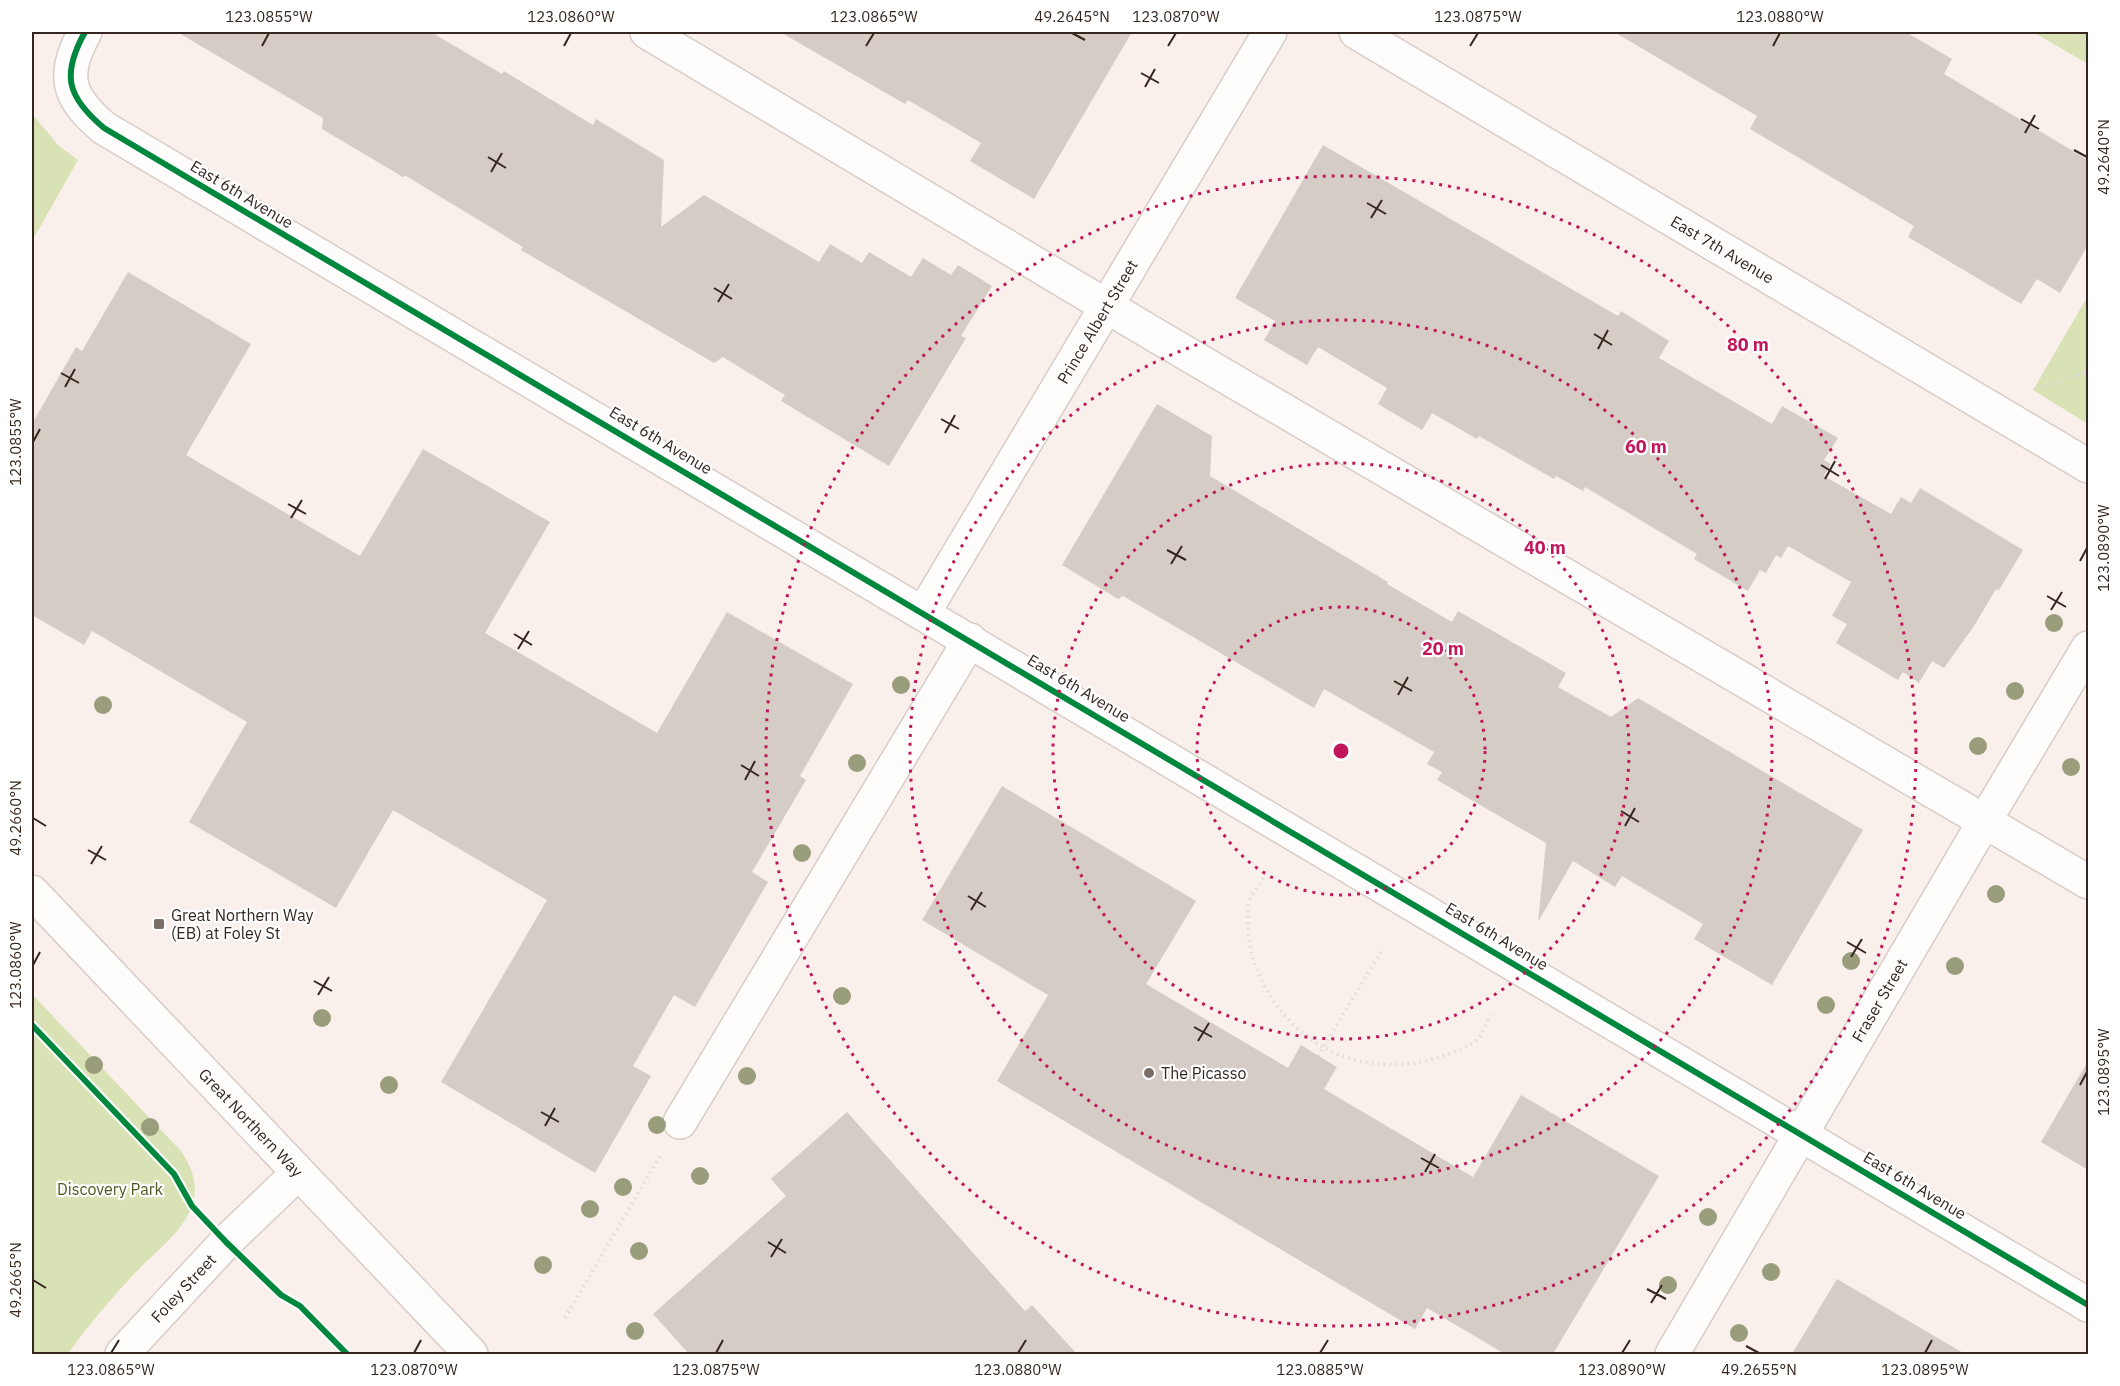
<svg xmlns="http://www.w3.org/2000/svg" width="2120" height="1386" viewBox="0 0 2120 1386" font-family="'IBM Plex Sans',sans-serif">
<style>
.green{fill:#d9e2b4}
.building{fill:#d5ccc5}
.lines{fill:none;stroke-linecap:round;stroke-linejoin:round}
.minor-casing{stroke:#d8cdc7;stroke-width:36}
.major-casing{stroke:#d8cdc7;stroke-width:36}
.path{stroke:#dfdcda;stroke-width:4;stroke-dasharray:1.5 4.5;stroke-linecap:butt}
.minor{stroke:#fefdfc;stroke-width:33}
.major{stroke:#fefdfc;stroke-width:33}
.cycleway-casing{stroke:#fff;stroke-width:10}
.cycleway{stroke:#00873e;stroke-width:6}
.tree{fill:#999d7c}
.ticks{fill:none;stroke:#352720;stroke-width:2}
.ring{fill:none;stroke:#c2185b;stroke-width:3;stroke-dasharray:3 6}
.poi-dot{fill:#7a6d67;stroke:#fff;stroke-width:2}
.labels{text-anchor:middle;stroke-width:4.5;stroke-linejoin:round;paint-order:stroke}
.street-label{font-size:16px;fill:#352720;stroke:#fff}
.poi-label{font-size:16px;fill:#352720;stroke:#fff;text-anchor:start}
.park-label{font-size:16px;fill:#4b5920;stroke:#fff}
.centre{fill:#c2185b;stroke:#fff;stroke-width:3}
.ring-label{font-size:18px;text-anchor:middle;font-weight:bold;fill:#c2185b;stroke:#fff;stroke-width:4.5;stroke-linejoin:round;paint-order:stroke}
.neatline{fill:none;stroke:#352720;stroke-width:2}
.ticks-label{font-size:15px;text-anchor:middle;fill:#352720}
</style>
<rect width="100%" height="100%" fill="#f9f0ec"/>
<!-- green -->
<path class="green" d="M2033 32H2088V64Z
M32 110 33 115 59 146 78 160 32 241Z
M2088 296V424L2033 390Z
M32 994 181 1151C219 1207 170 1237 135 1273 111 1299 88 1325 68 1354H32Z"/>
<!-- building -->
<path class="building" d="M177 32H431L502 74 504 71 593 125 596 119 664 160 661 227 704 195 819 262 830 244 862 263 869 252 911 277 923 258 951 275 958 265 992 286 961 336 966 338 889 466 781 401 785 395 723 357 714 363 521 250 523 247 406 176 403 177 322 129 323 118Z
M780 32H1132L1034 199 970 161 981 143 908 100 905 104Z
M1614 32H1906L1952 59 1944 74 2088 160V245L2060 293 2037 279 2021 304 1908 237 1914 226 1750 129 1757 116Z
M1323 145 1618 316 1621 311 1669 341 1659 358 1772 424 1782 406 1838 438 1824 460 1831 464 1824 476 1891 514 1901 497 1911 503 1920 488 2023 550 1999 590 1996 589 1974 626 1944 668 1932 661 1919 683 1903 672 1898 680 1836 643 1847 624 1832 616 1851 582 1788 546 1781 558 1776 555 1766 573 1760 570 1748 591 1694 559 1697 554 1585 487 1583 491 1556 476 1554 479 1479 436 1477 439 1432 413 1422 430 1378 404 1387 388 1318 347 1307 365 1264 340 1275 321 1235 298Z
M128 272 251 344 186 455 360 556 423 449 550 522 485 633 657 733 727 612 853 684 800 776 806 780 752 872 768 882 695 1007 674 995 633 1066 651 1076 595 1173 441 1082 547 900 393 810 336 908 189 822 247 722 92 631 84 645 32 615V424L76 347 82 351Z
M1157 404 1212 436 1210 476 1388 582 1387 584 1452 622 1458 611 1566 673 1558 687 1611 717 1638 698 1863 830 1772 985 1694 939 1703 924 1622 876 1615 887 1573 861 1538 922 1546 843 1437 780 1442 772 1427 764 1434 752 1324 689 1314 708 1123 596 1118 599 1062 565Z
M1002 786 1196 901 1146 984 1288 1068 1301 1045 1337 1067 1324 1089 1473 1177 1521 1095 1659 1176 1553 1354H1505L1427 1308 1415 1329 997 1081 1048 995 922 920Z
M2088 1061V1170L2041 1142Z
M847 1112 1025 1311 1032 1305 1077 1354H689L653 1314 786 1196 771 1179Z
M1837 1279 1965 1354H1792Z"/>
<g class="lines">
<defs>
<g id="minor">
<path d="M85 32C61 75 67 97 104 128 767 518 1429 909 2088 1305"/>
<path d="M647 32 1155 335 2088 882"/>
<path id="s1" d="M1356 32 2088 466"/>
<path id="s2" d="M924 612 1270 32"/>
<path d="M680 1122 970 640"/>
<path id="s3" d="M122 1354 226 1242 298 1173"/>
<path id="s4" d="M1672 1354 1984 822 2088 648"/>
</g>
<g id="major">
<path id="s5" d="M32 892 471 1354"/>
</g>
</defs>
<!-- minor casing -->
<use href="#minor" class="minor-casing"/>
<!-- major casing -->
<use href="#major" class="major-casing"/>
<!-- path -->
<path class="path" d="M2070 32 2088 43
M2044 387 2088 372
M1263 878C1258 886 1252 894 1249 902 1247 908 1248 918 1248 925 1249 985 1296 1045 1355 1060 1382 1067 1410 1066 1436 1058 1447 1055 1470 1047 1478 1039 1483 1032 1487 1022 1491 1015
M1318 1056 1382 950
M565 1318 660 1156"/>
<!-- minor -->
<use href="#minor" class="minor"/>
<!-- major -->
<use href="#major" class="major"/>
<defs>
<path id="cycleway" d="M85 32C61 75 67 97 104 128 767 518 1429 909 2088 1305
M32 1025 174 1174 192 1206 226 1242 281 1295 300 1306 347 1354"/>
</defs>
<!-- cycleway casing -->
<use href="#cycleway" class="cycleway-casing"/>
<!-- cycleway -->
<use href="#cycleway" class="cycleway"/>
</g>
<!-- trees -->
<g class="tree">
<circle cx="2054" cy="623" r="9"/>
<circle cx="901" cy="685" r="9"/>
<circle cx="2015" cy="691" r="9"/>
<circle cx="103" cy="705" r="9"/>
<circle cx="1978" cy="746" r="9"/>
<circle cx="857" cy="763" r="9"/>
<circle cx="2071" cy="767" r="9"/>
<circle cx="802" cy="853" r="9"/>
<circle cx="1996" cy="894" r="9"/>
<circle cx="1851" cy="961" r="9"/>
<circle cx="1955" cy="966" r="9"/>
<circle cx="842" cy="996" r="9"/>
<circle cx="1826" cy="1005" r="9"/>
<circle cx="322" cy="1018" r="9"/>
<circle cx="94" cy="1065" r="9"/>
<circle cx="747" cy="1076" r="9"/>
<circle cx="389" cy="1085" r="9"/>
<circle cx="657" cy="1125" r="9"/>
<circle cx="150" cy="1127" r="9"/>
<circle cx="700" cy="1176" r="9"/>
<circle cx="623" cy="1187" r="9"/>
<circle cx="590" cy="1209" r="9"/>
<circle cx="1708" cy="1217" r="9"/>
<circle cx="639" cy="1251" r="9"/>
<circle cx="543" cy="1265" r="9"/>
<circle cx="1771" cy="1272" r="9"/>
<circle cx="1668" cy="1285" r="9"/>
<circle cx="635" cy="1331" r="9"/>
<circle cx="1739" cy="1333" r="9"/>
</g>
<!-- ticks -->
<path class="ticks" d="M1072 33 1085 40M262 46 269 33M564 46 571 33M866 46 874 33M1168 46 1176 33M1470 46 1478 33M1773 46 1780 33M1141 73 1159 83M1145 87 1155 69M2021 119 2039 129M2025 133 2035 115M2074 150 2087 157M488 157 506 168M491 172 502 153M1367 203 1386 214M1371 218 1382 200M714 288 732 299M718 302 729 284M1594 334 1612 345M1598 349 1608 330M61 373 79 383M65 387 75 369M941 419 959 429M945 433 955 415M33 442 40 429M1821 465 1839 476M1825 479 1835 461M288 504 306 514M291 518 302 500M1167 550 1186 560M2080 561 2087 548M1171 564 1182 546M2047 596 2066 607M2051 610 2062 592M514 634 532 645M518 649 529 631M1394 681 1412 691M1398 695 1408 677M741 765 759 776M745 780 755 761M1621 811 1639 822M33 818 46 826M1625 826 1635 808M88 850 106 860M91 864 102 846M968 896 986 907M971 910 982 892M1847 942 1866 953M1851 957 1862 939M33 965 40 952M314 981 332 991M318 995 329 977M1194 1027 1212 1037M1198 1041 1209 1023M2080 1085 2087 1072M541 1112 559 1122M545 1126 555 1108M1421 1158 1439 1168M1425 1172 1435 1154M768 1242 786 1253M771 1257 782 1239M33 1280 46 1288M1647 1289 1666 1299M1651 1303 1662 1285M1746 1346 1759 1353M111 1353 119 1340M414 1353 421 1340M716 1353 723 1340M1018 1353 1026 1340M1320 1353 1328 1340M1622 1353 1630 1340M1925 1353 1932 1340"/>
<!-- distance rings -->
<g class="ring">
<circle cx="1341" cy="751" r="144"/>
<circle cx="1341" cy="751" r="288"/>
<circle cx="1341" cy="751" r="431"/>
<circle cx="1341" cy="751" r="575"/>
</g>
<!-- markers -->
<g class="poi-dot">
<rect x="153" y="918" width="12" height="12" rx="3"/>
<circle cx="1149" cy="1073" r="6"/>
</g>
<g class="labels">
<!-- street labels -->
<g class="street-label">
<text transform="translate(242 194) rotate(31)" y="6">East 6th Avenue</text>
<text dy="6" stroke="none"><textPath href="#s1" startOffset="426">East 7th Avenue</textPath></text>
<text dy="6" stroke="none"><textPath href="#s2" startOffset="338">Prince Albert Street</textPath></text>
<text transform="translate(661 440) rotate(31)" y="6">East 6th Avenue</text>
<text transform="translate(1079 688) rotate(31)" y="6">East 6th Avenue</text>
<text transform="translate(1497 936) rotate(31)" y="6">East 6th Avenue</text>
<text dy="6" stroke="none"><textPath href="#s4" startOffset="410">Fraser Street</textPath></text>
<text dy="6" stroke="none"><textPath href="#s5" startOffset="318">Great Northern Way</textPath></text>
<text transform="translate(1915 1185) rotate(31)" y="6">East 6th Avenue</text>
<text dy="6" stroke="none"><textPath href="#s3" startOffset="90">Foley Street</textPath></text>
</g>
<!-- poi labels -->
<g class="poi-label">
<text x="171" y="921">Great Northern Way<tspan x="171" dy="18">(EB) at Foley St</tspan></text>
<text x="1161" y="1079">The Picasso</text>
</g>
<!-- park labels -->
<g class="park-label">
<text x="110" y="1195">Discovery Park</text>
</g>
</g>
<circle cx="1341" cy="751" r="9" class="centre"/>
<g class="ring-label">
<text x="1748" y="351">80 m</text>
<text x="1646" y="453">60 m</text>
<text x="1545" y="554">40 m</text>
<text x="1443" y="655">20 m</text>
</g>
<!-- border -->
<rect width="2120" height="1386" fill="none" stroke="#ffffff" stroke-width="66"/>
<rect x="33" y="33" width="2054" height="1320" class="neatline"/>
<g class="ticks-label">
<text x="269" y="22">123.0855°W</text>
<text x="571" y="22">123.0860°W</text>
<text x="874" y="22">123.0865°W</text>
<text x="1072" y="22">49.2645°N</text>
<text x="1176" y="22">123.0870°W</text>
<text x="1478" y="22">123.0875°W</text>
<text x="1780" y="22">123.0880°W</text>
<text transform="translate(2104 157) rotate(-90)" y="5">49.2640°N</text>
<text transform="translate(16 442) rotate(-90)" y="5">123.0855°W</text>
<text transform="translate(2104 548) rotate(-90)" y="5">123.0890°W</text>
<text transform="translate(16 818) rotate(-90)" y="5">49.2660°N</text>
<text transform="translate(16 965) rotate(-90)" y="5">123.0860°W</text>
<text transform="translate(2104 1072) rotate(-90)" y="5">123.0895°W</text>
<text transform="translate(16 1280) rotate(-90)" y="5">49.2665°N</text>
<text x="111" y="1375">123.0865°W</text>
<text x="414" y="1375">123.0870°W</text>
<text x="716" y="1375">123.0875°W</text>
<text x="1018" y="1375">123.0880°W</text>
<text x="1320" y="1375">123.0885°W</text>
<text x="1622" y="1375">123.0890°W</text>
<text x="1759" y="1375">49.2655°N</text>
<text x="1925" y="1375">123.0895°W</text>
</g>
</svg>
